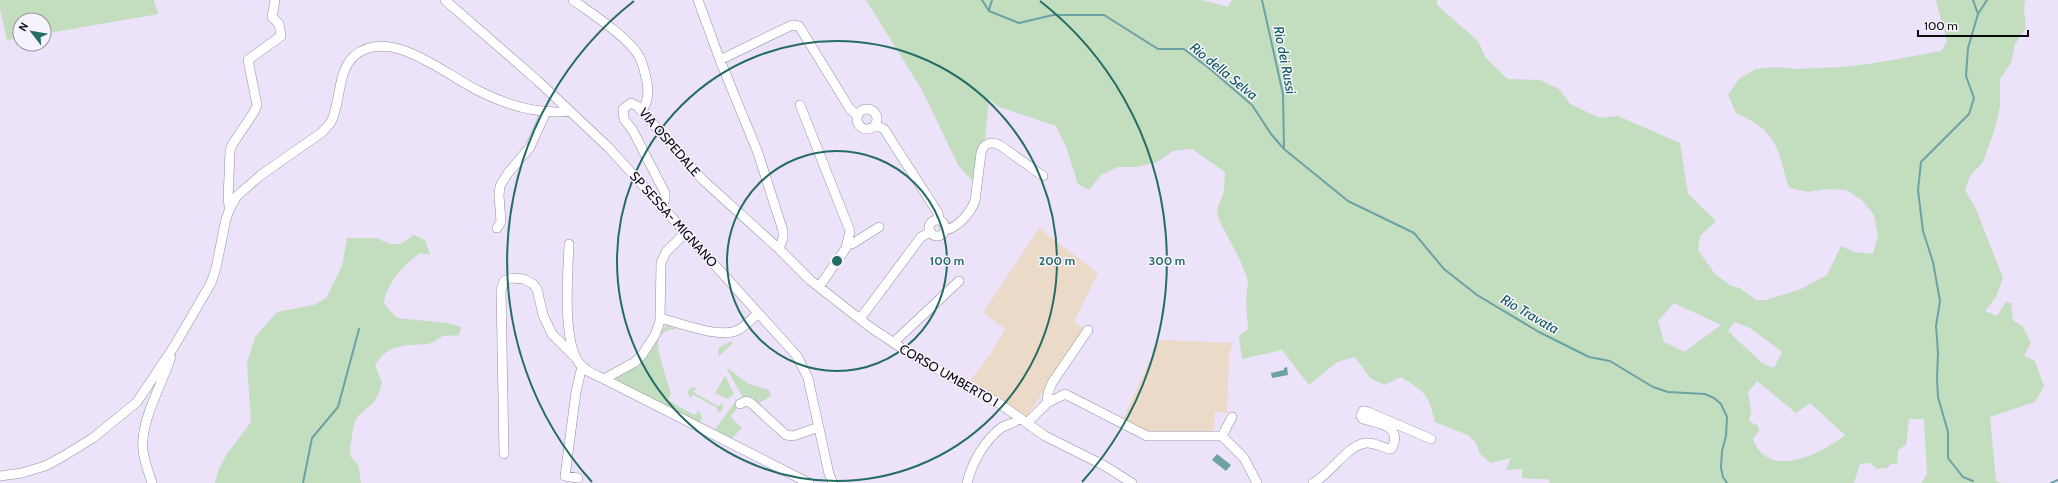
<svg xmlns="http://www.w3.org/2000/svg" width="2058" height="483" viewBox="0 0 2058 483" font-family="Cabin,sans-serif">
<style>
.education{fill:#ecdac9}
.green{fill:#c3ddbf;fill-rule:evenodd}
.water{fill:#6da2a5}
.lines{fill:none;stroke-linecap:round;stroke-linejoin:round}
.stream{stroke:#6da2a5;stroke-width:2}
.minor-casing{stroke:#978ea2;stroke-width:10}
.minor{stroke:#fff;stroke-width:9}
.ring{fill:none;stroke:#256d64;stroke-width:2}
.labels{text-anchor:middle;stroke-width:3;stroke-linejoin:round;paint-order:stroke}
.street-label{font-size:13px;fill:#0e0a12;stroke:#f7f3fc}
.water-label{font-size:14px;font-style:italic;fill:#0a595c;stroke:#f7f3fc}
.centre{fill:#256d64;stroke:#f7f3fc;stroke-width:2}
.ring-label{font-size:12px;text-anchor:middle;font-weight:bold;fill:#256d64;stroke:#f7f3fc;stroke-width:3;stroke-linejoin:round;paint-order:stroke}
</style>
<rect width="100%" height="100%" fill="#ece2f9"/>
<!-- education -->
<path class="education" d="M1039 228 1098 273 1074 322 1085 329 1025 419 969 382 990 355 1005 329 983 313Z
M1159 340 1233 343 1229 355 1227 413 1215 412 1214 433H1150L1123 419Z"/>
<!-- green -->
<path class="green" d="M0 0H154L158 14 44 34V20H20V38L7 40 0 9Z
M866 0H1202L1228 7 1232 0H1437V5L1478 41 1486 58 1508 79 1540 80 1559 89 1570 104 1600 118 1618 116 1680 143 1688 194 1716 221 1700 236 1698 250 1715 274 1731 286 1740 288 1756 300H1766L1801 289 1827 275 1841 246 1854 252 1873 254 1878 235 1874 215 1862 200 1846 190 1827 189 1808 192 1789 188C1783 171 1780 146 1767 133 1759 124 1747 118 1736 113L1728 95 1739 79 1756 69 1776 67 1795 69 1843 67 1875 63 1941 51 1947 42 1936 0H2025L2024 9 2026 28 2015 44 2011 63 2000 79V106L1996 125 1983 162 1970 176 1965 190 1976 209 2003 278 1996 297 1985 311 1997 316 2006 302 2011 303 2013 320 2023 327 2031 343 2024 356 2035 361 2044 386 2035 402 1990 417 1996 481 2001 483H1921L1927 475 1924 419H1909L1906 445 1898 450 1897 464H1891L1887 468 1877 469 1870 463 1860 464 1854 483H1550L1548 479C1539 480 1532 478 1522 478V469L1506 470 1511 458 1491 463 1480 454 1476 443 1468 435 1435 422C1428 393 1425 392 1401 377L1385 385 1370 378 1355 357 1337 362 1309 385 1282 350 1242 359 1239 336 1248 329 1246 301 1248 281 1241 262 1219 220 1217 210 1224 191 1225 172 1192 149 1173 151 1157 162 1137 167H1118L1101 175 1089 190 1078 184 1066 147 1056 126 999 107 989 99 985 139 978 147 974 183 958 165 922 90ZM1674 303 1721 325C1709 335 1696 342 1685 352L1664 342 1658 321ZM1734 322 1750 328 1782 352 1774 368 1762 363 1728 331ZM1757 381 1796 413 1810 403 1845 435C1821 454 1768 481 1753 439L1759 431 1758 426 1749 421 1751 411 1748 392Z
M414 235 425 240 430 255 420 253C405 264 385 284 384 304L397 318 447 323 461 327 459 335C454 336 447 335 443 336 437 339 434 343 427 344 403 346 389 343 375 365L382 383 379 393 374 402 359 415 354 424 350 448 351 457 358 464 361 483H215L218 471 227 454 251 422 247 363 255 337 277 312 314 305 326 298 342 266 347 238H376L390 244H400Z
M668 325 676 329C668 329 659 333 658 343 657 352 668 383 671 394L668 400 694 415 699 411 702 417 700 423 617 380 616 378C646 364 650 354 665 326Z
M731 341 733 343 719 356 718 350 720 347Z
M726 367 749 384 769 390 771 396 759 403 752 397 743 398Z
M725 376 734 394 728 399 715 393Z
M692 387 697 388 693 392 718 406 723 404V410L717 413V408L692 394 691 399 687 392Z
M737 399V409L730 416 742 428 731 439 714 431Z"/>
<!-- water -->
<path class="water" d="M1287 367 1288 375 1272 378 1271 373 1284 370V368Z
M1217 454 1231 465 1226 471 1212 460Z"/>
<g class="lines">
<!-- stream -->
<path class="stream" d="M982 0 989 11 1019 23 1053 15H1104L1158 49H1184L1210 69 1252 105 1271 134 1284 149 1348 201 1414 233 1444 269 1477 295 1539 332 1589 357 1610 361 1653 387 1668 392 1705 394 1714 398 1721 404 1727 417 1726 436 1722 451 1721 468 1723 477 1727 483
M1262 0 1283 94 1284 148
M1973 0 1978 14
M989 10 992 0
M1973 481 1963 477 1948 458V432L1938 397 1937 379 1938 353 1936 326 1940 301 1933 262 1923 231 1918 190 1921 162 1969 114 1974 98 1966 76 1968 48 1978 14 1987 0
M303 483 312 438 338 407 359 329
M2051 483 2058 480"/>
<defs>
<path id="minor" d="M445 0 538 81 609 148 797 356 808 378 829 474 833 483
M573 0C591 13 628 37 639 56 643 63 645 73 647 82 649 93 648 102 642 111
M698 0 720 60 758 153 783 231V238L779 249
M720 60 792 25 799 26 850 109 858 116
M800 105 850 231 846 248 819 287
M857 119a10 10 0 1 1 20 0a10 10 0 1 1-20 0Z
M876 125 884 129 938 213 939 220
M662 207 665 199V193L633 131 624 119 623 109 631 103 637 106 703 180 779 249 810 280 870 327 912 355 1000 404 1045 436 1105 466 1132 483
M230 208 228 201 230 151 232 145 254 112 257 105 248 60 281 36 279 24 272 17 275 0
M929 228a8 8 0 1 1 16 0a8 8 0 1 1-16 0Z
M497 228 501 222 499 195 500 186 508 173 530 147 546 112
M945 230C958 228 970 213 975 201L981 153C984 142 992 141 1001 146L1043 176
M569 244C568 272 562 340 579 363 585 371 595 375 604 379L809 483
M848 244H852L879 227
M660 318C680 323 717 338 736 331 745 327 752 319 758 313
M860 319 921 237 931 232
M893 343 959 281
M604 379 635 362 642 355 655 335 660 321 661 263 666 252 685 233
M1047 403 1048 393 1052 383 1088 330
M740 404 746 401 751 403 786 435 793 436 819 427
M1027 423 1047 403 1065 394 1147 436H1222L1244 458 1257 483
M1222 436 1232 417
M504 454 501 290 504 281 511 278 524 279 533 284 537 289 543 315 552 334 574 356
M0 476 22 473 45 466 62 457 93 438 137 402 175 345 211 283 216 268 226 219 230 208 237 196 261 175 321 133C324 130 328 126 331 122 341 102 337 72 354 56 390 25 447 76 479 91 507 105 539 115 570 111
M578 478 565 476 576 392 582 366
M152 483C149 473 144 461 143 450 140 421 162 384 171 357
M967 483C972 463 984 441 1001 428 1007 424 1015 424 1019 418
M1313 483C1331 474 1347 445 1366 443 1375 442 1382 448 1391 449L1393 446C1401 425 1377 423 1363 419L1361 416 1363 411 1368 412 1431 439"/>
</defs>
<!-- minor casing -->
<use href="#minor" class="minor-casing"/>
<!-- minor -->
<use href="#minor" class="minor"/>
</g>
<!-- distance rings -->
<g class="ring">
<circle cx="837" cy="261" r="110"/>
<circle cx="837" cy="261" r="220"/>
<path d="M592 482A330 330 0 0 1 634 1M1040 1A330 330 0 0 1 1082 482"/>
</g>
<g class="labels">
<!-- street labels -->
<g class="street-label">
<text transform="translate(670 142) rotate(49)" y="5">VIA OSPEDALE</text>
<text transform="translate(674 219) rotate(48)" y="5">SP SESSA- MIGNANO</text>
<text transform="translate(949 375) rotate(30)" y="5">CORSO UMBERTO I</text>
</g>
<!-- water labels -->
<g class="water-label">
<text transform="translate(1285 60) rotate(79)" y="5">Rio dei Russi</text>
<text transform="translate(1224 71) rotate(39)" y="5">Rio della Selva</text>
<text transform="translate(1530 314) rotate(30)" y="5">Rio Travata</text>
</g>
</g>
<circle cx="837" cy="261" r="6" class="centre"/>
<g class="ring-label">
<text x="947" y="265">100 m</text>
<text x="1057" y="265">200 m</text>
<text x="1167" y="265">300 m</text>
</g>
<!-- north arrow -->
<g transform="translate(32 32) rotate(301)"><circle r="19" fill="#f7f3fc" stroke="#9a969e"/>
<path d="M0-3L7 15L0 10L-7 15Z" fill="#256d64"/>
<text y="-6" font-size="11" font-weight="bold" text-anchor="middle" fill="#0e0a12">N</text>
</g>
<!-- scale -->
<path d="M1918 30v6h110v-6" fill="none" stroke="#0e0a12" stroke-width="2"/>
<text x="1924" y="30" font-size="12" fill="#0e0a12" stroke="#f7f3fc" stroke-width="3" paint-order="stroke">100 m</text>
</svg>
